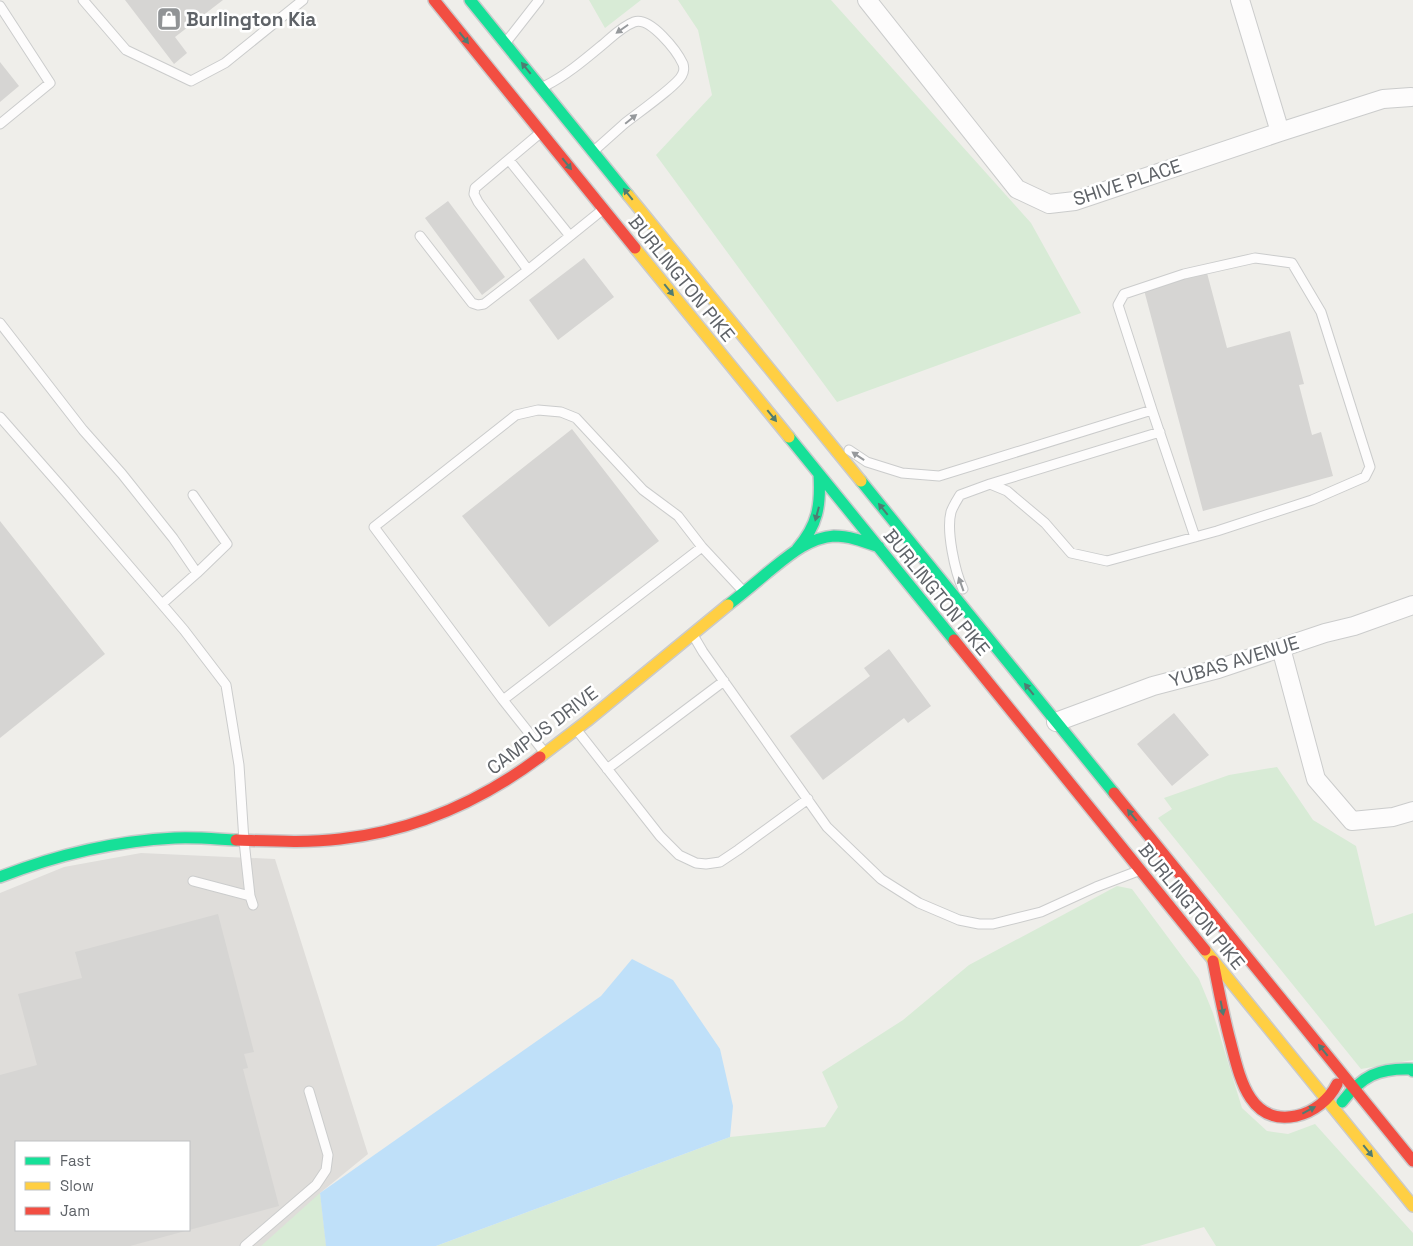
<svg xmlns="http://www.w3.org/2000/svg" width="1413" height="1246" viewBox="0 0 1413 1246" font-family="'Space Grotesk',sans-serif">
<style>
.industrial{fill:#dfddda;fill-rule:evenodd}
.green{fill:#d8ebd6}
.water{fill:#bfe0f9}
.building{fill:#d6d5d3}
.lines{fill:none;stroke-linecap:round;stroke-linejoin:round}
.lane-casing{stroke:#cbcccc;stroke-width:11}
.street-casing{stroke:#cbcccc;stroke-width:20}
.fast-casing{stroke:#cacacb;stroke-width:14}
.slow-casing{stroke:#cacacb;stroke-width:14}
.jam-casing{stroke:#cacacb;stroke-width:14}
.lane{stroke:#fdfcfc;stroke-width:9}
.street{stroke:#fdfcfc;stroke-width:18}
.fast{stroke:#16e098;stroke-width:11}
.slow{stroke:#ffcf43;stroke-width:11}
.jam{stroke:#f24e42;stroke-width:11}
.oneway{fill:#96999c}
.oneway2{fill:#507c72}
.labels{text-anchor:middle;stroke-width:5;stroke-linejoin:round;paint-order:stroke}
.poi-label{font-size:19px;font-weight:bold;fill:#5f6368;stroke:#fff;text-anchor:start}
.street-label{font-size:19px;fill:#5f6368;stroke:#fff}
</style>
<rect width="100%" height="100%" fill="#efeeea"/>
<!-- industrial -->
<path class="industrial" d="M141 853 275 859 368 1154 320 1193 326 1246H0V893L64 867ZM16 1142H189V1230H16Z"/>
<!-- green -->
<path class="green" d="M589 0H641L605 28Z
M678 0H831L1031 223 1081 313 837 402 656 155 712 95 698 30Z
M1277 767 1313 820 1356 846 1375 926 1413 913V1060L1361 1069 1158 818 1172 809 1164 798 1229 775Z
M1117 886 1132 889 1199 979 1213 1013 1242 1108 1267 1131 1288 1134 1315 1124 1413 1233V1246H1216L1204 1227 1139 1246H436L730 1137 825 1127 838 1107 822 1072 903 1020 969 965Z
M320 1193 326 1246H261Z"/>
<!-- water -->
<path class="water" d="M632 959 673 980 720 1049 733 1106 730 1137 436 1246H326L320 1193 601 996Z"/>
<!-- building -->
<path class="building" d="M125 0H223L175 37 187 53 174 64Z
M0 62 19 86 0 102Z
M448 201 505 277 482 295 425 218Z
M584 258 614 297 558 340 529 300Z
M1207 273 1227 348 1290 331 1304 384 1299 385 1312 435 1321 432 1333 476 1203 511 1144 290Z
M572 429 659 541 549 627 462 516Z
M0 521 105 654 0 738Z
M889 649 931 706 908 723 904 718 823 780 790 736 870 676 864 668Z
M1174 713 1209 755 1172 786 1137 744Z
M218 914 254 1052 244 1054 248 1068 243 1069 279 1206 189 1230V1142H16V1230H189L130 1246H0V1075L37 1065 18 994 82 978 75 952Z"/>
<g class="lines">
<defs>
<path id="lane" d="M83 0 126 50 191 81 225 63 303 0
M0 6 50 83 0 124
M507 41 539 0
M545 86C565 76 583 61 601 46 611 38 621 27 634 22 650 16 677 51 683 64 684 67 684 72 682 75 678 85 635 115 624 124 615 132 605 141 596 149
M509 160 570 236
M420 236 472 303 478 305 484 304 528 270 478 202 474 194 475 188 539 134
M528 270 601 211
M0 323 83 430 122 474 173 538 197 573 162 604
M1152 410 1195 537
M0 417 65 491 184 630 226 685 239 765 244 841 250 896 253 905
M849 450 867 462 902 473 939 476 1152 410 1118 305 1124 294 1184 274 1255 258 1292 263 1321 312 1370 467 1365 477 1312 500 1217 531 1107 561 1071 553 1045 523 1007 491 990 484 960 495C957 500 953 506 951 512 946 531 955 572 963 589
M990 484 1160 432
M193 495 227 544 197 573
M693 635 703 652 827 827 881 879 919 903 959 920 979 924H993L1041 912 1096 887 1138 871
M503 700 374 527 516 415 538 410 561 412 576 418 643 490 678 516 702 547
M576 729 660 836 679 855 696 863 706 864 720 862 738 850 808 799
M545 753 503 700 702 547 744 592
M607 769 724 681
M193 881 250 896
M245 1246 316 1185 326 1170 328 1155 309 1091"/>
<path id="street" d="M867 0 1017 189 1049 204 1075 201 1280 132 1383 99 1411 97
M1240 0 1280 132
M1281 648 1316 779 1352 821 1393 817 1413 811
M1056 722 1153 686 1218 669 1325 633 1354 626 1413 605"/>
<path id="fast" d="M470 0 628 195
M789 437 954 640
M861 481 1114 793
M797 549C818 525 821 505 819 474
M728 605C741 595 754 584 767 573 787 557 807 538 834 536 850 536 865 542 879 547
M0 877C56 855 114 841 175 838 196 837 216 839 236 840
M1342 1102C1362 1076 1378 1068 1411 1069L1413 1071"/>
<path id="slow" d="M628 195 861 481
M635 248 789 437
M540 757 587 721 728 605
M1205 950 1413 1206"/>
<path id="jam" d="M434 0 635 248
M954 640 1205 950
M1114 793 1413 1161
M236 840C271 841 306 843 340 839 413 831 481 801 540 757
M1213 961C1218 987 1223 1014 1230 1040 1239 1074 1248 1126 1296 1116 1314 1112 1329 1100 1337 1084"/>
</defs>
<!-- lane casing -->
<use href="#lane" class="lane-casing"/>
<!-- street casing -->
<use href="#street" class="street-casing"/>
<!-- fast casing -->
<use href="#fast" class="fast-casing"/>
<!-- slow casing -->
<use href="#slow" class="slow-casing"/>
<!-- jam casing -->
<use href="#jam" class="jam-casing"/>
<!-- lane -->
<use href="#lane" class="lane"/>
<!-- street -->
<use href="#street" class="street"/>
<!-- fast -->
<use href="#fast" class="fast"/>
<!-- slow -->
<use href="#slow" class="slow"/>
<!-- jam -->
<use href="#jam" class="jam"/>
</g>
<!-- one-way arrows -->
<defs><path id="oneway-solid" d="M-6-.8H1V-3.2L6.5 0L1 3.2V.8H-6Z" transform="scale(1.25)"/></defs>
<g class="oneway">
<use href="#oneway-solid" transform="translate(622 29) rotate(145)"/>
<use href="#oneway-solid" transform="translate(631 119) rotate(-39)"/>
<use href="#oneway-solid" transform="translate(858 456) rotate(-146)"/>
<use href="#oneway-solid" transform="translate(961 584) rotate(-110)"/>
</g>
<g class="oneway2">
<use href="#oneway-solid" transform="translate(464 38) rotate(51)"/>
<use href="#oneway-solid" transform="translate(526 68) rotate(-129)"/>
<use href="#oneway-solid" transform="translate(567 164) rotate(51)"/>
<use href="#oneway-solid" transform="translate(628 194) rotate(-129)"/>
<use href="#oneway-solid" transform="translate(669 290) rotate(51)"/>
<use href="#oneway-solid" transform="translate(772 416) rotate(51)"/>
<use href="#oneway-solid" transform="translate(883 509) rotate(-129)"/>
<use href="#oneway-solid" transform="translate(817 514) rotate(105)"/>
<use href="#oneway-solid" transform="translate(1029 689) rotate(-129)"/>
<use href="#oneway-solid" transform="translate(1132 815) rotate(-129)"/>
<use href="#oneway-solid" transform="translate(1222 1008) rotate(79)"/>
<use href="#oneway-solid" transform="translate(1323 1050) rotate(-129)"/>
<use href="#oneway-solid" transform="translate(1309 1110) rotate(-28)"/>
<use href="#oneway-solid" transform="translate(1368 1151) rotate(51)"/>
</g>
<!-- icons -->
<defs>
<symbol id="shop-square" viewBox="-11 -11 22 22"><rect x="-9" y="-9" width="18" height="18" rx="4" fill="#919496" stroke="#fff"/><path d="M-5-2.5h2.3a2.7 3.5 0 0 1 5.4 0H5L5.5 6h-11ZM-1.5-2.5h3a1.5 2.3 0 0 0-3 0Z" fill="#fff"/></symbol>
</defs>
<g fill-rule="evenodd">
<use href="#shop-square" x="155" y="5" width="28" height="28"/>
</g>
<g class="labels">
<!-- poi labels -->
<g class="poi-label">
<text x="186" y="26">Burlington Kia</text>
</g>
<!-- street labels -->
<g class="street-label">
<text transform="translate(1127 182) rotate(-18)" y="7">SHIVE PLACE</text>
<text transform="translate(682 278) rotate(51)" y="7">BURLINGTON PIKE</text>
<text transform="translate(937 592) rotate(51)" y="7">BURLINGTON PIKE</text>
<text transform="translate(1234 661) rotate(-17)" y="7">YUBAS AVENUE</text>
<text transform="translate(542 730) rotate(-37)" y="7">CAMPUS DRIVE</text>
<text transform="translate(1192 906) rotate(51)" y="7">BURLINGTON PIKE</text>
</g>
</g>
<!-- legend -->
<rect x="15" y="1141" width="175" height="90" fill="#ffffff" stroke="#bfc1c3"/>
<rect x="25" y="1157" width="25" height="8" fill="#16e098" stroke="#bfc1c3"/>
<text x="60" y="1166" font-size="15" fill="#5f6368">Fast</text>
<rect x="25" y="1182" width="25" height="8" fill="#ffcf43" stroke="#bfc1c3"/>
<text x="60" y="1191" font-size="15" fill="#5f6368">Slow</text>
<rect x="25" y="1207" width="25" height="8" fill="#f24e42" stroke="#bfc1c3"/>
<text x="60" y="1216" font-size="15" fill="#5f6368">Jam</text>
</svg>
